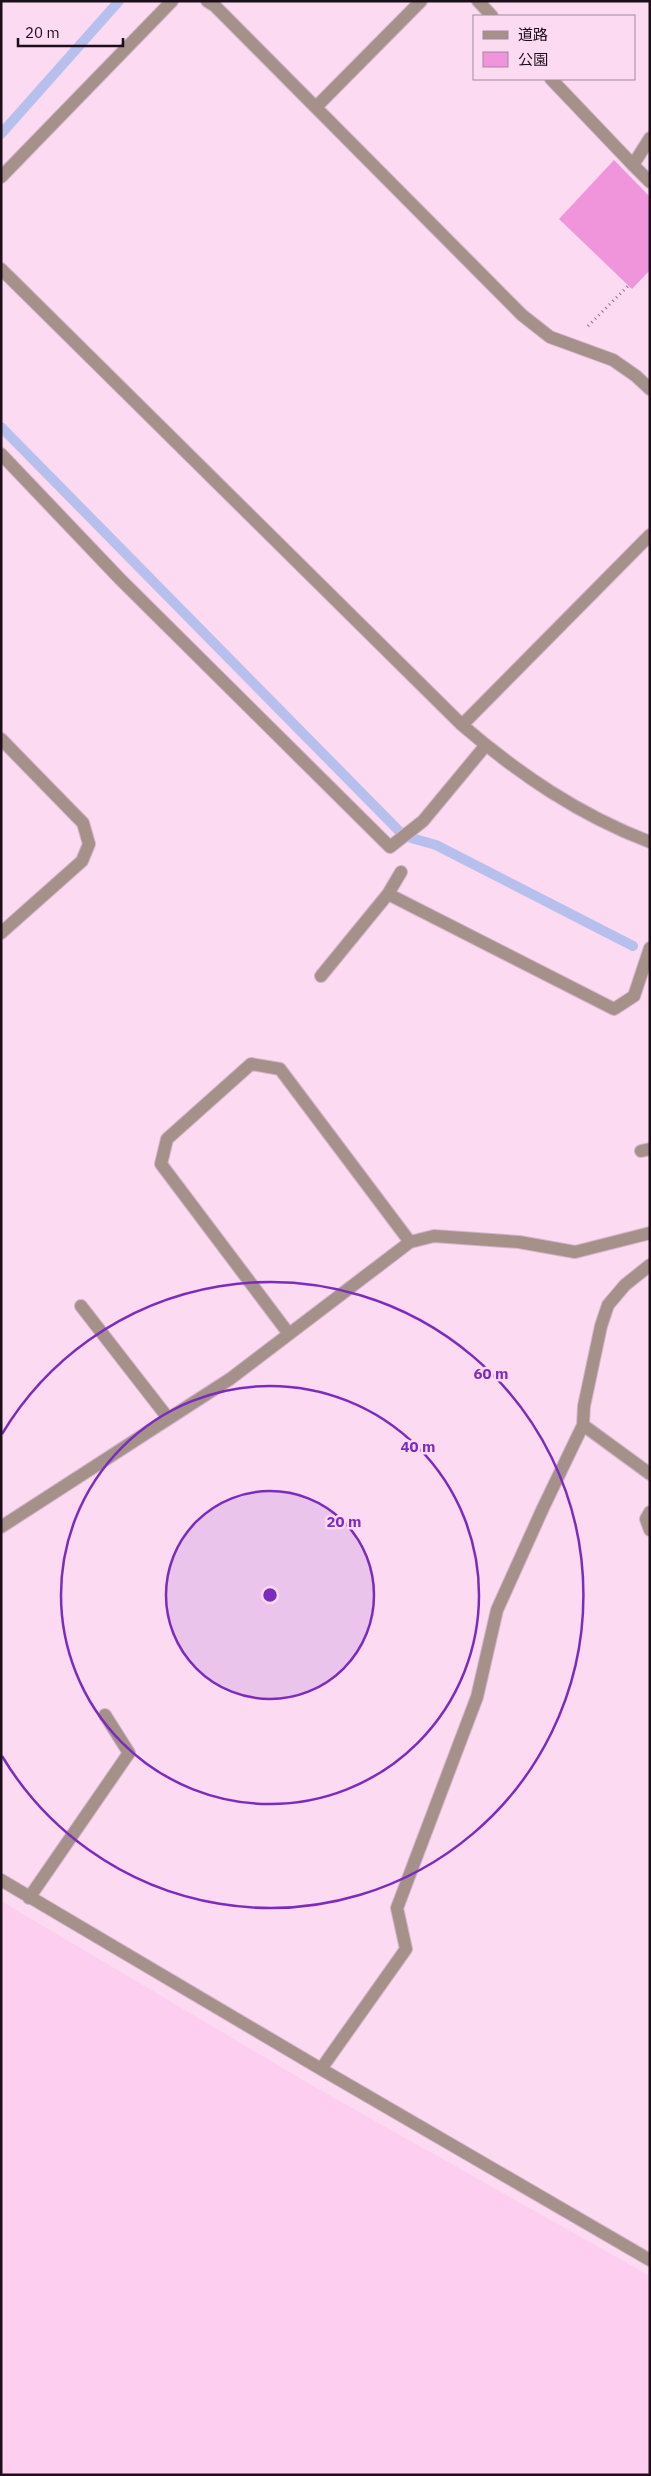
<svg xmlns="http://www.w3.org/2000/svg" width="651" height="2476" viewBox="0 0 651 2476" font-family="'IBM Plex Sans','Noto Sans JP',sans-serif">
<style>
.built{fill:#fecef1}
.green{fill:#f095dc}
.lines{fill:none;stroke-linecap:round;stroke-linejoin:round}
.stream{stroke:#b7c0ed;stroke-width:10}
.minor-casing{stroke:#d3b5cb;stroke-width:14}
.path{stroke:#897283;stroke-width:3;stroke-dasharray:1 4;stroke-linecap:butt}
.minor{stroke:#a6908a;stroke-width:12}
.ring{fill:none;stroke:#7b2cbf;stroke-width:2.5}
.centre{fill:#7b2cbf;stroke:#fbdaf2;stroke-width:2.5}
.ring-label{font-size:15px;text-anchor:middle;font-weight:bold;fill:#7b2cbf;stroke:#fbdaf2;stroke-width:5;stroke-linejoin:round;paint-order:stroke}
</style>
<rect width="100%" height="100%" fill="#fbdaf2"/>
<!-- built -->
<path class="built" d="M1 1901 313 2086 650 2276V2475H1Z"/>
<!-- green -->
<path class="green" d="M614 160 650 197V270L632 289 559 219Z"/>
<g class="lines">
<!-- stream -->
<path class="stream" d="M1 134 119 1
M1 427 404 836 436 845 633 946"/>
<defs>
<path id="minor" d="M207 1 215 6 522 315 550 337 613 360 636 376 650 389
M478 1 492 16
M551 79 633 165 650 138
M316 107 421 1
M633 165 650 182
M1 177 172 1
M1 269 462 725C519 774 579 815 650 842
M1 454 120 579 390 847 423 821 486 745
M462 725 650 535
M1 739 83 823 89 844 82 861 1 933
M388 894 614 1009 634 996 650 948
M321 976 388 894 401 872
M641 1151 650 1149
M81 1306 168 1418
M289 1334 161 1164 167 1139 251 1064 280 1069 410 1242
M583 1425 650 1474
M650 1512 646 1519 650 1530
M1 1527 230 1379 410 1242 434 1236 519 1242 575 1252 650 1233
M1 1880 321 2069 650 2260
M29 1898 129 1753 105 1715
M321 2069 406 1949 397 1908 477 1697 497 1610 543 1508 583 1425 584 1406 601 1326 608 1305 625 1285 650 1265"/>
</defs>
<!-- minor casing -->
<use href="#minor" class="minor-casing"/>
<!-- path -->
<path class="path" d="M588 326 628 286"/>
<!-- minor -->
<use href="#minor" class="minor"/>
</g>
<!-- distance rings -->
<circle cx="270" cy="1595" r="104" fill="#7b2cbf" fill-opacity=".12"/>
<g class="ring">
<circle cx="270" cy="1595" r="104"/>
<circle cx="270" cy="1595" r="209"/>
<path d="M2 1434A313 313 0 1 1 2 1756"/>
</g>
<circle cx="270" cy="1595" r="8" class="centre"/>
<g class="ring-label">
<text x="491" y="1379">60 m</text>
<text x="418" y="1452">40 m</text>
<text x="344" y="1527">20 m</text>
</g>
<!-- border -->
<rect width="651" height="2476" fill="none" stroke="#1d0f1a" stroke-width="5"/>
<!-- legend -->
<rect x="473" y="15" width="162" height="65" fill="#fbdaf2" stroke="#a2899c"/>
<rect x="483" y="31" width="25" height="8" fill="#a6908a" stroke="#a2899c"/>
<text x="518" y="40" font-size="15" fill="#1d0f1a">道路</text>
<rect x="483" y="52" width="25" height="15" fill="#f095dc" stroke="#a2899c"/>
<text x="518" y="65" font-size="15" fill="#1d0f1a">公園</text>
<!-- scale -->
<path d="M18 38v8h105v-8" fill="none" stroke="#1d0f1a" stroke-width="2.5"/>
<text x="25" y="38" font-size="15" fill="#1d0f1a" stroke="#fbdaf2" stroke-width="4" paint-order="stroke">20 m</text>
</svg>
